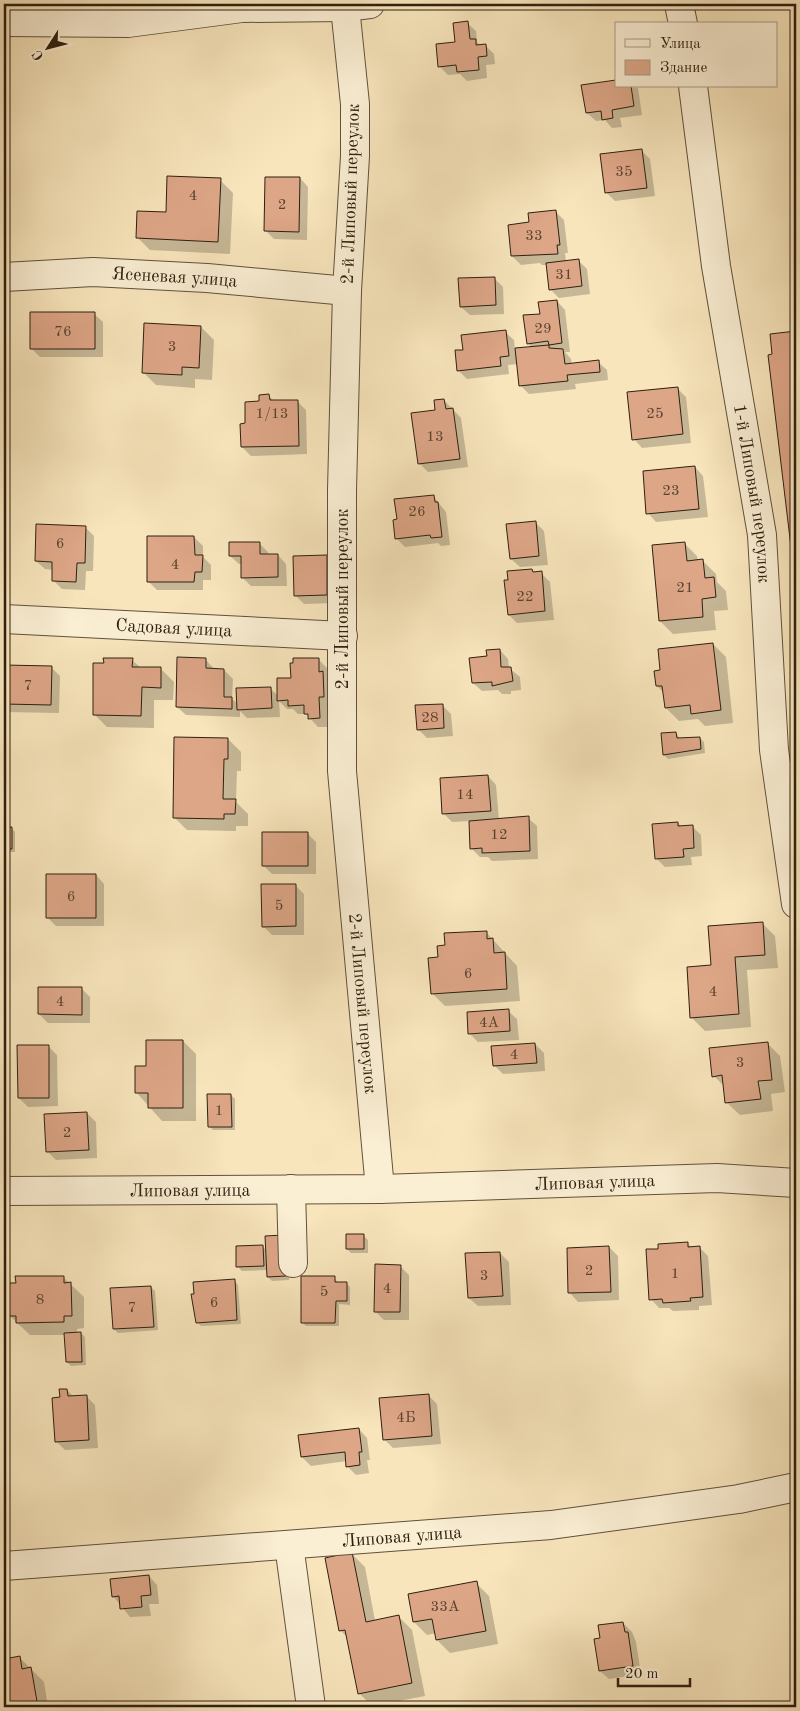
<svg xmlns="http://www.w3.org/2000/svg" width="800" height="1711" viewBox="0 0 800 1711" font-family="'Old Standard TT',serif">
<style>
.shadow{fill:#0003}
.building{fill:#dda687;stroke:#2e2010}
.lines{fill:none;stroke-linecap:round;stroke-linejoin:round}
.minor-casing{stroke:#60513b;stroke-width:30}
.minor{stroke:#faeed3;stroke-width:28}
.labels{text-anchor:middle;stroke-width:4;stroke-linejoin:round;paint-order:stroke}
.number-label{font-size:15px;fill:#5a422e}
.street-label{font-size:18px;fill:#2e2010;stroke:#faeed3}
</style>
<rect width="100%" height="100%" fill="#f8e5bc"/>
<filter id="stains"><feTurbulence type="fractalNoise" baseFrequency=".004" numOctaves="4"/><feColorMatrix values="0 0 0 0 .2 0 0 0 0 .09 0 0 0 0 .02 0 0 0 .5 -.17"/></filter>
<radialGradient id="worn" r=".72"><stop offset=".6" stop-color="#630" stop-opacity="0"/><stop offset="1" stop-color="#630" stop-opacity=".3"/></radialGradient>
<!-- shadow -->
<path class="shadow" d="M467 23 476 31 477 42 480 45H485L494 54 495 64 486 65 487 78 467 81 460 74 448 75 440 67Z
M616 81V86L638 88 642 115 620 118 622 127 612 128 605 120 596 121 587 113 583 86Z
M642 151 650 159 655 196 615 201 606 192Z
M300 178 308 187 307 240 274 239 265 230Z
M220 180 233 193 230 254 150 250 137 237 167 214Z
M555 211 564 220 568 253H565L566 261 578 260 587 269 590 294 559 298 550 289 547 265H542L540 263 521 265 512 256 530 223Z
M494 278 503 287 504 314 470 315 461 307Z
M557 301 565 310 570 352H565L571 359 572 365 598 362 607 370 608 380 575 384 576 389 529 394 521 386 518 364 508 365 509 374 467 379 458 370 464 351 505 332 514 340 515 350 532 348 528 343 541 315Z
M94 314 103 322V357H40L31 348Z
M201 327 214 340 212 380 195 379V388L156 385 143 372Z
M796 332V572L771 335Z
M677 388 686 397 691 443 642 448 634 439Z
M269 396 275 402 297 401 306 410 307 454 251 456 242 447 247 425 260 403Z
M444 400 461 418 468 467 428 472 419 463 437 411Z
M695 467 703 476 708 517 656 522 648 513Z
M433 496 446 512 450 545 441 546 438 543 405 547 396 538 398 520Z
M535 522 544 531 548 565 520 567 511 559Z
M85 527 94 536 93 571H86L85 590 62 589 53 580V570L45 569 36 561Z
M194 537 203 546V557L211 565V580H203V590H157L148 581Z
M259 543 268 552V555H278L286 564 287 586H251L242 577V564H239L230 556Z
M684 543 697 556 698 561H703L716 574 717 582 726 591 728 610 714 611 716 630 673 634 660 621Z
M326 557 335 565 336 603 304 604 295 595Z
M532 570 535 573H541L550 582 554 620 517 623 509 615Z
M713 644 726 657 733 723 705 726 698 719 679 721 666 708 664 693 657 686 662 671Z
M500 650 508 659 509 668 520 677 521 690 511 691V694H502L498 690 482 691 473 683 488 658Z
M318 659 327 668V677L331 681 332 705H327L328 727H318L306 714H298L293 709H287L279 701 280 717 247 718 240 711V717L186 715 177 707 206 660 215 670H224L233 679 232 699 238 704 270 688 278 696 292 679Z
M132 660 141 668 161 669 174 682 173 700H154V728L107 727 94 714Z
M4 666 51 667 60 676 59 713 4 712Z
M442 705 451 714 453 736 427 738 418 729Z
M676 733 680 739 700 738 704 742 705 753 668 759 664 755Z
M228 739 241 752V771H237L236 802 248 814V826H236V831L187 830 174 817Z
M488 776 496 785 499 820 528 818 537 826 538 859 492 861 488 857H480L471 848 470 821 452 822 444 814Z
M678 823 682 827 692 826 701 835 702 856 691 857 692 865 665 867 656 858Z
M4 828H11L15 832V852H4Z
M307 833 316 842V874H272L263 865Z
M96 875 104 884V926H56L47 917Z
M295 885 304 894V935H272L263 926Z
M762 923 775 936 778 968 747 970 751 1027 705 1031 692 1018 713 966Z
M486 932 517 966 520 1001 445 1006 432 993 439 959Z
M82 989 90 997V1023H48L39 1014Z
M508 1011 517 1019 519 1040 478 1042 470 1034Z
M183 1041 196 1054V1121H162L136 1092 147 1067Z
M767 1043 780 1056 785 1092 771 1094 773 1111 740 1115 726 1102 725 1087 714 1076Z
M535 1044 544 1053 545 1071 503 1074 494 1065Z
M48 1046 57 1055 58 1106 28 1107 19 1098Z
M231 1095 235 1099V1130H213L209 1126Z
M87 1113 96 1122 97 1158 56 1160 47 1151Z
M364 1236 368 1240V1253H351L347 1249Z
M288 1240 289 1280 272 1281 268 1277V1270L242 1271 238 1267 262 1246 267 1251Z
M688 1244 692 1248H700L708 1256 712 1305 699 1306V1310L673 1311 669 1308H659L651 1299 660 1250Z
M609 1247 618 1256 619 1300 578 1302 570 1293Z
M500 1253 509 1262 511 1305 478 1306 469 1298Z
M400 1266 409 1275V1320H384L375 1311Z
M63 1277 84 1297V1328L77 1329V1333H81L85 1337 86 1365 71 1366 67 1362 66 1335H30L10 1316Z
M334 1277 338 1283H346L350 1287V1305L339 1304V1326H306L302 1322Z
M234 1280 238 1285 241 1324 201 1326 197 1322V1313L193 1309 192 1295Z
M151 1287 155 1291 158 1330 118 1333 114 1329Z
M67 1390 74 1397 86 1396 95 1405 98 1448 65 1450 56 1441 61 1398Z
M428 1395 437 1404 441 1444 393 1448 384 1439Z
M359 1429 367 1438 370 1460H367L369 1473 356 1475 347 1466V1461L311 1466 302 1457 300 1436Z
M352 1554 365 1567 375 1621 399 1617 412 1630 425 1696 372 1706 359 1693 348 1638 340 1630Z
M149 1576 157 1585 159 1604H149L151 1616 130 1617 113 1596Z
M476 1583 489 1596 498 1644 450 1653 437 1640 436 1633 427 1635 414 1622Z
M623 1623 632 1632 636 1642 641 1674 609 1679 600 1671 601 1639Z
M19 1657 44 1682 48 1707H4V1660Z"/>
<!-- building -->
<path class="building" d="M468 21 470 39H476V45L486 44 487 56 478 57 479 70 457 72 456 65 438 67 436 44 455 42 453 23Z
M616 80V86H631L634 106 612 110 613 118 602 120 601 111 586 113 581 85Z
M642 149 647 188 605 193 600 154Z
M167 176 221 178 218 242 136 238 137 211 166 212Z
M265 177H300L299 232 264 231Z
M556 210 560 245H557L558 254 511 256 508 225 529 222 528 213Z
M579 259 582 286 549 290 546 263Z
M495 277 496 305 460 307 458 278Z
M557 300 562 343 549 345 548 341 527 344 523 315 540 314 538 302Z
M30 312H95V349H30Z
M144 323 201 326 199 368 182 367V375L142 373Z
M506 330 509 356 500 357 501 366 457 371 455 350H463L461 335Z
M796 331V571L794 572 768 355 772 354 770 334Z
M549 345V348L563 349 565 364 599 360 600 372 567 375 568 381 519 386 515 348Z
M678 387 683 434 632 440 627 392Z
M269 394 270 400H298L299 446 241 447 240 424 245 423V402L259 401V395Z
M444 399 446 409 453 408 460 459 418 464 411 413 435 410 434 400Z
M695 466 699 509 646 514 643 471Z
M434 495 435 502H438L442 537 431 538 430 535 395 539 393 520 397 519 394 499Z
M536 521 539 556 510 559 506 524Z
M36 524 86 526 85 563H77L76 582 52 581V562L35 561Z
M147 536H194L195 555H203L202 572H195L194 582H147Z
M229 542H260V554H278V577L241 578V556H229Z
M685 542 687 561 703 559 705 578 714 577 716 597 702 599 703 617 659 621 652 545Z
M327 555V595L294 596 293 556Z
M532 569 533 572 542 571 545 611 508 615 504 580H508L507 571Z
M713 643 721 710 691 714 690 705 665 708 662 686H656L654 671 660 670 658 649Z
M500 649 501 667H511L513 681 492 686V682L472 683 469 658 487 656 486 650Z
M177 657 206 658V668L224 669V697H232V709L176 707Z
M103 658H133L132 667H161V688L142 687 141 716 93 715V663H104Z
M293 658H319V672L323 671 324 697H319L320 718 308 719V714H304V705L288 706V700L277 701V678H291L290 663H293Z
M4 665 52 666 51 705 4 704Z
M271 687 272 708 237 710 236 688Z
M443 704 444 728 417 730 415 705Z
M676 732 677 738 700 737 701 749 663 755 661 733Z
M174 737 228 738V759H224L223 799H236L235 814H224V819L173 818Z
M488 775 491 811 442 814 440 778Z
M529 816 530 851 482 853V848L470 849 469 821Z
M678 822V826L693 825 694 848 683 849 684 857 655 859 652 824Z
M4 827H12V849H4Z
M262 832H308V866H262Z
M46 874H96V918H46Z
M261 884H296V926L262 927Z
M763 922 765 955 735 957 739 1014 690 1018 687 967 711 965 708 926Z
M487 931V939L493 938 494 953 505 952 507 989 431 994 428 958 438 957 437 946 445 945 444 933Z
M38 987H82V1015L38 1014Z
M509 1009 510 1031 468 1034 467 1012Z
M146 1040H183V1108H148V1093H135V1066H146Z
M768 1042 772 1080 758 1081 761 1099 725 1103 722 1075 712 1077 709 1048Z
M535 1043 537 1063 493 1066 491 1046Z
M17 1045H49V1098H18Z
M207 1094H231L232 1127H208Z
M87 1112 89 1150 46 1152 44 1114Z
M346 1234H364V1249H346Z
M284 1235 286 1276 267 1277 265 1236Z
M688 1242V1247L700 1246 703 1297 690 1298 691 1301 663 1303 662 1299 649 1300 646 1249H658V1244Z
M263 1245 264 1266 236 1267V1246Z
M609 1246 611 1292 568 1293 567 1248Z
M500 1252 503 1296 468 1298 465 1253Z
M375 1264 401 1265 400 1312H374Z
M15 1276H64V1283L71 1282 72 1316H64V1322L16 1323V1316H9L8 1283H16Z
M301 1276H335V1282H347V1301H336L335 1323H301Z
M235 1279 237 1320 196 1323 191 1294H194L193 1282Z
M151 1286 154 1327 113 1329 110 1288Z
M81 1332 82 1362H66L64 1333Z
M59 1389H67L68 1396 87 1395 89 1440 55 1442 52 1398 60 1397Z
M429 1394 432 1436 383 1440 379 1398Z
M359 1428 362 1452H359L360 1465 346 1467 345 1452 301 1457 298 1435Z
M352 1552 366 1622 399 1615 412 1683 358 1694 345 1630 339 1631 325 1558Z
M149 1575 151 1595 141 1596 142 1607 120 1609 119 1596 112 1597 110 1579Z
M477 1581 486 1631 436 1640 432 1619 413 1622 408 1594Z
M623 1622 625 1632H628L633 1666 599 1671 594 1639 600 1638 598 1625Z
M20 1656 22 1669 31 1667 38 1707H4V1659Z"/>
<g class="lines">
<defs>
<g id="minor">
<path d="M679 4 683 24"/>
<path id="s1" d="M345 7 355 104V156L347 291 342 490V771L380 1189"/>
<path d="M4 22 128 23 242 8 345 7 370 4"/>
<path id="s2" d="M693 86 716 266 762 535 774 750 796 904"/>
<path id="s3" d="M4 277 93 272 207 278 347 291"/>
<path id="s4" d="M4 619 343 636"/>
<path d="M291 1189 293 1263"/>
<path id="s5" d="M4 1191 380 1189 717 1178 796 1183"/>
<path d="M289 1545 311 1707"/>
<path id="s6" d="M4 1566 551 1525 739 1499 796 1487"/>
</g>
</defs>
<!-- minor casing -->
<use href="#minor" class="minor-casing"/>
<!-- minor -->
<use href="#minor" class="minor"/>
</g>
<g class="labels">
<!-- number labels -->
<g class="number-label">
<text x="624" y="176">35</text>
<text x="193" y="200">4</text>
<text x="282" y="209">2</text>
<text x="534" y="240">33</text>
<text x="564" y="279">31</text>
<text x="543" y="333">29</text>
<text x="63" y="336">76</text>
<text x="172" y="351">3</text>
<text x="272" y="418">1/13</text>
<text x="655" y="418">25</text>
<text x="435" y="441">13</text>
<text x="671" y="495">23</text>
<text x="417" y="516">26</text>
<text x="60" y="548">6</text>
<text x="175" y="569">4</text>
<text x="685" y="592">21</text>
<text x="525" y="601">22</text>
<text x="28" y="690">7</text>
<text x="430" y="722">28</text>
<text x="465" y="799">14</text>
<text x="499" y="839">12</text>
<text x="71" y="901">6</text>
<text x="279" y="910">5</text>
<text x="468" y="978">6</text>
<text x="713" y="996">4</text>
<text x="60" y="1006">4</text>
<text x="489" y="1027">4А</text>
<text x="514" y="1059">4</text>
<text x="740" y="1067">3</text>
<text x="219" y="1115">1</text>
<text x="67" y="1137">2</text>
<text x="589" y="1275">2</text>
<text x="675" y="1278">1</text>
<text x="484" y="1280">3</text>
<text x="387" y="1293">4</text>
<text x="324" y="1296">5</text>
<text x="40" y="1304">8</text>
<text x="214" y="1307">6</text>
<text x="132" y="1312">7</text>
<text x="406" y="1422">4Б</text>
<text x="445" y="1611">33А</text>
</g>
<!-- street labels -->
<g class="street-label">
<text transform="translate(350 194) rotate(-88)" y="6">2-й Липовый переулок</text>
<text dy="6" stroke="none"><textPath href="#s3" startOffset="171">Ясеневая улица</textPath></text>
<text dy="6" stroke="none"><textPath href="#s2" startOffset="412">1-й Липовый переулок</textPath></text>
<text transform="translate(342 599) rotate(-90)" y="6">2-й Липовый переулок</text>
<text dy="6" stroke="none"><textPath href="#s4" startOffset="170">Садовая улица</textPath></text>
<text dy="6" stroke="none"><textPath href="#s1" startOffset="998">2-й Липовый переулок</textPath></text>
<text dy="6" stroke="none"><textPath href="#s5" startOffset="591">Липовая улица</textPath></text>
<text dy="6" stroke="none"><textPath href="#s5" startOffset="186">Липовая улица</textPath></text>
<text dy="6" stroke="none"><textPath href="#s6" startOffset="399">Липовая улица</textPath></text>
</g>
</g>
<!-- margin -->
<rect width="800" height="1711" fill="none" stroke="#f8e5bc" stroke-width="20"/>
<rect x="5" y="5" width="790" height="1701" fill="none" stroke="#2e2010" stroke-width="2.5"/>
<rect x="10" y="10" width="780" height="1691" fill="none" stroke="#2e2010"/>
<!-- legend -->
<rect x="615" y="22" width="162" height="65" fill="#faeed3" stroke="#a89c85"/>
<rect x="625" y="39" width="25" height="8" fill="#faeed3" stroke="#a89c85"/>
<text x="660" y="48" font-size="15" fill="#2e2010">Улица</text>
<rect x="625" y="60" width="25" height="15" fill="#dda687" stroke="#a89c85"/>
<text x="660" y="72" font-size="15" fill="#2e2010">Здание</text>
<!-- north arrow -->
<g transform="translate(48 48) rotate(234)" stroke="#faeed3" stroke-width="4" paint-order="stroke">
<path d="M0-4L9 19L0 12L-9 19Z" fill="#2e2010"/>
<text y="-8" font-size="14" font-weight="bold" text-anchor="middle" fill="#2e2010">С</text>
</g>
<!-- scale -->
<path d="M618 1678v8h72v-8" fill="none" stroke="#2e2010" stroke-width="2.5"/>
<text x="625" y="1678" font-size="15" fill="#2e2010" stroke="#faeed3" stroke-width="4" paint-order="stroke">20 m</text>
<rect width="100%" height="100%" filter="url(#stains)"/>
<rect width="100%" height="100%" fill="url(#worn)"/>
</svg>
